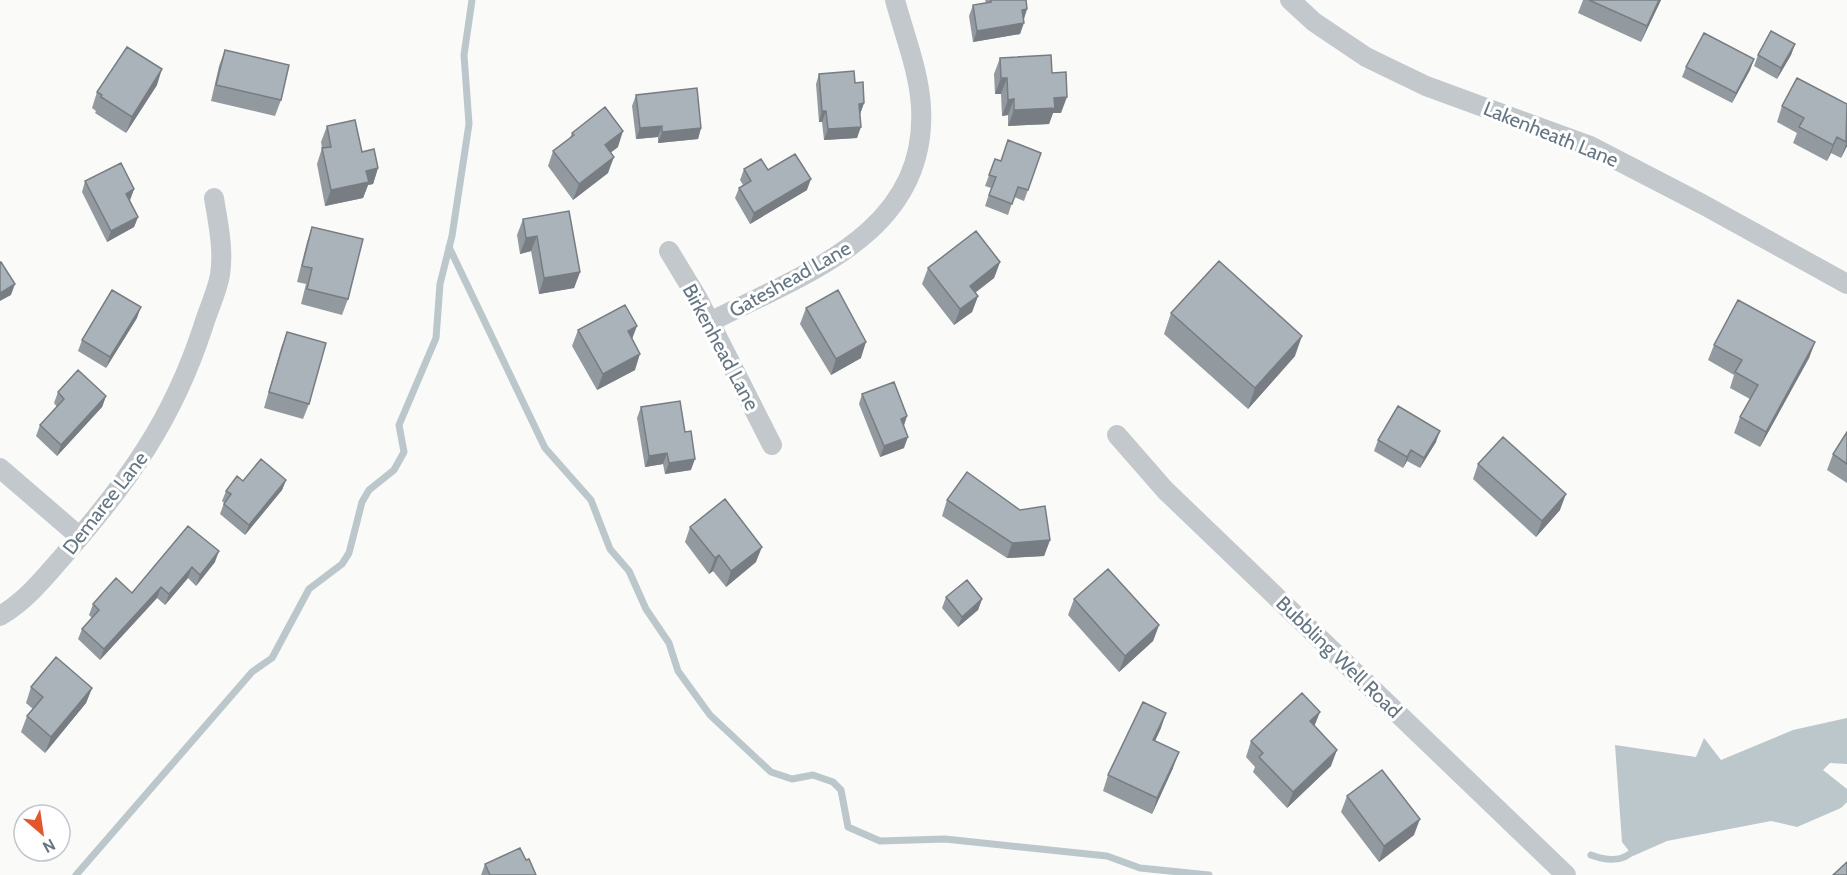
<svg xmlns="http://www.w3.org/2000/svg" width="1847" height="875" viewBox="0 0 1847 875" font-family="Cabin,sans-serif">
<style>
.water{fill:#bbc7cb}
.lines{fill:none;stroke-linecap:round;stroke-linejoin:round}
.stream{stroke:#bbc7cb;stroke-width:7}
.street{stroke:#c3c8cc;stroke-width:20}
.wall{fill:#929a9f}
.shaded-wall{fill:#777d82}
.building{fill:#aab3b9;stroke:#777d82;stroke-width:1.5}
.labels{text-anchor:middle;stroke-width:6;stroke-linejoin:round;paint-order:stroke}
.street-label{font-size:20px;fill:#657683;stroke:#fff}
</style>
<rect width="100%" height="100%" fill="#fafaf8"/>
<!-- water -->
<path class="water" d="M1847 718V764L1830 763 1823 770 1847 789V802L1841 808 1797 827 1771 821 1667 841 1633 856 1622 842 1615 745 1696 757 1704 738 1721 760 1793 730Z"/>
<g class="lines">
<!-- stream -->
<path class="stream" d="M449 247 545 448 591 500 610 549 629 571 646 609 669 643 678 671 710 715 771 772 792 779 813 775 833 782 841 790 848 827 880 841 945 839 1107 856 1140 868 1209 875
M1591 855C1607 861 1623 863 1635 849
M76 875 252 672 272 658 309 589 342 564 349 553 362 502 369 490 394 470 404 452 399 425 436 338 440 284 452 236 469 124 464 55 472 0"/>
<!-- street -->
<path class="street" d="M1290 0 1314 22 1366 57 1426 86 1590 146 1702 204 1847 284
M669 251 698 299 772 445
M710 322C803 274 928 234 921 107 919 71 904 34 895 0
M1117 435 1165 490 1566 875
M0 468 80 537
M0 616C27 600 45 577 65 554 129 481 173 419 203 327 208 310 217 292 220 275 224 249 218 223 214 198"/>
</g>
<!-- wall -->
<path class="wall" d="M985 0H1026L1027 9 1020 34 973 42 969 16 973 5 986 3Z
M1583 0H1661L1641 42 1578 13Z
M1795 44 1791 55 1777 79 1754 66 1758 55Z
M225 50 281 100 275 116 211 101 219 66Z
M1000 58 1052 73 1061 113H1053L1049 124 1008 126V115L1002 116 1001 94H995L994 74Z
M1754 59 1750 70 1732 103 1682 77 1686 67Z
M819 74 855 83 864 103 860 114 857 138 824 140 822 122H819L816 84Z
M157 85 126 133 95 113 96 111 92 108 97 92Z
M636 95 701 128 698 139 658 143V137L636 139 632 106Z
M1847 104V146L1841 158 1831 153 1827 161 1793 143 1797 133 1777 122 1782 106Z
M327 126 362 152 378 168 373 184 368 185 363 198 325 206 317 164 322 148 321 142Z
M572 133 618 147 611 152 608 173 573 200 548 166 553 151 570 138Z
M1041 153 1024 201 1014 197 1008 215 985 206 991 188 985 186 995 159 1001 161Z
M744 169 768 170 807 190 750 224 735 198 739 188 743 185 740 180Z
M85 181 134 189 130 200 138 217 134 227 107 242 82 192Z
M523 219 580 272 574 288 539 294 531 251 520 254 517 235Z
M312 227 348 299 342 315 301 304 306 284 297 282 307 242Z
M1000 262 994 278 975 293 978 296 972 312 954 325 922 284 928 268Z
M806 308 861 358 831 375 800 324Z
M1171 313 1295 356 1248 409 1164 334Z
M137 318 106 368 78 351 82 340Z
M578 330 632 339 635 370 597 390 572 346Z
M287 332 309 404 303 419 264 408 281 348Z
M1815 342 1809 358 1760 447 1734 433 1740 417 1750 399 1730 388 1734 375 1708 360 1714 345Z
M58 392 106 396 102 407 57 456 36 436 40 425 57 407 54 403Z
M862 394 907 416 904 426V448L880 457 859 404Z
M641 407 691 470 665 474 663 464 645 467 637 418Z
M1847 432V483L1827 470 1833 454Z
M1378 440 1436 442 1420 468 1407 461 1403 468 1374 451Z
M1478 464 1560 510 1536 537 1473 479Z
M286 480 282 490 245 535 220 514 224 503 222 501 226 491 243 481Z
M947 500 1050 540 1044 556 1007 558 942 516Z
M188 526 215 562 196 586 188 578 165 605 157 598 100 660 78 639 82 629 92 618 89 615 93 604 132 593Z
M690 527 756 562 726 587 713 571 709 574 685 542Z
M946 597 982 599 978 610 958 627 942 608Z
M1074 599 1159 625 1153 641 1119 672 1068 615Z
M31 687 92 688 86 703 45 753 21 732 27 716 33 709 26 703Z
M1314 726 1331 766 1287 808 1253 772 1255 767 1246 757 1251 741Z
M1161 728 1155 741 1173 768 1152 814 1103 791 1108 775Z
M1347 796 1414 835 1379 862 1341 812Z
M526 860 536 875H481L485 864Z"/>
<!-- shaded-wall -->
<path class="shaded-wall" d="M1659 0H1661L1641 42 1647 26Z
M1027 9 1023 20 1022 10Z
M1024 23 1020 34 973 42 977 31Z
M1795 44 1791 55 1777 79 1781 68Z
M1754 59 1750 70 1732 103 1736 93Z
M162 69 157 85 126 133 132 117Z
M1001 78H1007L1001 94H995Z
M1067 97 1061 113H1053L1049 124 1008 126 1014 110 1054 98Z
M1014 99 1008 115 1002 116 1008 100Z
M864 103 860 114 855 115 859 104Z
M822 111H826L822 122H819Z
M662 126 658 137 636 139 640 128Z
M861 127 857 138 824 140 828 129Z
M701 128 698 139 658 143 662 132Z
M623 131 618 147 600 161 605 145Z
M1837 137 1831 153 1827 161 1833 145Z
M1847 141V146L1841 158Z
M614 157 608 173 573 200 579 184Z
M378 168 373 184 368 185 363 198 325 206 331 190 366 171Z
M811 179 807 190 750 224 754 213Z
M134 189 130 200 122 205 126 194Z
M138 217 134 227 107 242 111 231Z
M537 236 531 251 520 254 526 238Z
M1000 262 994 278 964 301 970 286Z
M580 272 574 288 539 294 544 278Z
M15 284 11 295 0 301V293Z
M978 296 972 312 954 325 960 309Z
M141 307 137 318 106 368 110 357Z
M637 326 631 342 628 331Z
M1302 336 1295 356 1248 409 1255 388Z
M866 342 861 358 831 375 836 359Z
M1815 342 1809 358 1760 447 1766 432Z
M640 354 635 370 597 390 603 374Z
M106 396 102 407 57 456 61 445Z
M907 416 903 427 901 419Z
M1440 431 1436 442 1420 468 1424 458Z
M908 437 904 448 880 457 884 446Z
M1411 450 1407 461 1403 468 1407 457Z
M667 453 663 464 645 467 649 456Z
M695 459 691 470 665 474 669 463Z
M286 480 282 490 245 535 249 525Z
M1566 494 1560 510 1536 537 1542 521Z
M1050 540 1044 556 1007 558 1012 543Z
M762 547 756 562 726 587 731 571Z
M219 551 215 562 196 586 200 575Z
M719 555 713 571 709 574 715 558Z
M192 567 188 578 165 605 169 594Z
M161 587 157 598 100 660 104 649Z
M982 599 978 610 958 627 962 617Z
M1159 625 1153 641 1119 672 1125 656Z
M92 688 86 703 45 753 51 737Z
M1320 712 1314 727 1310 721Z
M1166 713 1161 728 1148 756 1153 740Z
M1337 750 1331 766 1287 808 1293 792Z
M1179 752 1173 768 1152 814 1157 798Z
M1420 819 1414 835 1379 862 1384 846Z"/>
<!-- building -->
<path class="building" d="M991 0H1026L1027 9 1022 10 1024 23 977 31 973 5 991 2Z
M1589 0H1659L1647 26Z
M1771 31 1795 44 1781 68 1758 55Z
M1704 33 1754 59 1736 93 1686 67Z
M127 47 162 69 132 117 101 97 102 95 97 92Z
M225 50 289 65 281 100 216 85Z
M1051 55 1052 73 1066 72 1067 97 1054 98 1055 108 1014 110V99L1008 100 1007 78H1001L1000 58Z
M854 71 855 83 863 82 864 103 859 104 861 127 828 129 826 111H822L819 74Z
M1797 78 1847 104 1846 142 1837 137 1833 145 1799 127 1804 118 1782 106Z
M697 88 701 128 662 132V126L640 128 636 95Z
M605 107 623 131 605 145 614 157 579 184 553 151 574 135 572 133Z
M355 120 362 152 374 149 378 168 366 171 369 182 331 190 322 148 331 147 327 126Z
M1008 140 1041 153 1028 190 1018 187 1012 204 989 195 996 177 989 175 995 159 1001 161Z
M795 154 811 179 754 213 739 188 751 181 744 169 761 159 768 170Z
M121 163 134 189 126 194 138 217 111 231 85 181Z
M569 211 580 272 544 278 537 236 526 238 523 219Z
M312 227 363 239 348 299 307 289 312 268 302 266Z
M976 231 1000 262 970 286 978 296 960 309 928 268Z
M1219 261 1302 336 1255 388 1171 313Z
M0 262H1L15 284 0 293Z
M112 290 141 307 110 357 82 340Z
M838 290 866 342 836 359 806 308Z
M1738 300 1815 342 1766 432 1740 417 1758 385 1735 372 1742 360 1714 345Z
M625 305 637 326 628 331 640 354 603 374 578 330Z
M287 332 326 343 309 404 269 392Z
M78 370 106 396 61 445 40 425 64 399 58 392Z
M894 382 907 416 901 419 908 437 884 446 862 394Z
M680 401 685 432 691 431 695 459 669 463 667 453 649 456 641 407Z
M1398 406 1440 431 1424 458 1411 450 1407 457 1378 440Z
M1847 432V464L1833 454Z
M1503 437 1566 494 1542 521 1478 464Z
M261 459 286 480 249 525 224 504 231 494 226 491 237 476 243 481Z
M967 472 1020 510 1045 506 1050 540 1012 543 947 500Z
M725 499 762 547 731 571 719 555 715 558 690 527Z
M188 526 219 551 200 575 192 567 169 594 161 587 104 649 82 629 99 610 93 604 116 578 132 593Z
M1108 569 1159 625 1125 656 1074 599Z
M967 580 982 599 962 617 946 597Z
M56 657 92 688 51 737 27 716 43 697 31 687Z
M1302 693 1320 712 1310 721 1337 750 1293 792 1259 757 1263 753 1251 741Z
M1143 702 1166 713 1153 740 1179 752 1157 798 1108 775Z
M1382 770 1420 819 1384 846 1347 796Z
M520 848 526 860 529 859 536 875H490L485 864Z
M1847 862V875H1833Z"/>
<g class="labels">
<!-- street labels -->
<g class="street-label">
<text transform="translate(1551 134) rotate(22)" y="7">Lakenheath Lane</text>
<text transform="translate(790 279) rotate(-29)" y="7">Gateshead Lane</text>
<text transform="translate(721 347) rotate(62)" y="7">Birkenhead Lane</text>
<text transform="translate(105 503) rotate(-52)" y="7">Demaree Lane</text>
<text transform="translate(1339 657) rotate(44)" y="7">Bubbling Well Road</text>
</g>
</g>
<!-- north arrow -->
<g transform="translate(42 833) rotate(151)"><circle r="28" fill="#ffffff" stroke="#c1c8cd" stroke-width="1.5"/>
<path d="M0-4.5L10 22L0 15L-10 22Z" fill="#e4572e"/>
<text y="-9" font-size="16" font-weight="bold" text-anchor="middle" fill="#657683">N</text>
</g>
</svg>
